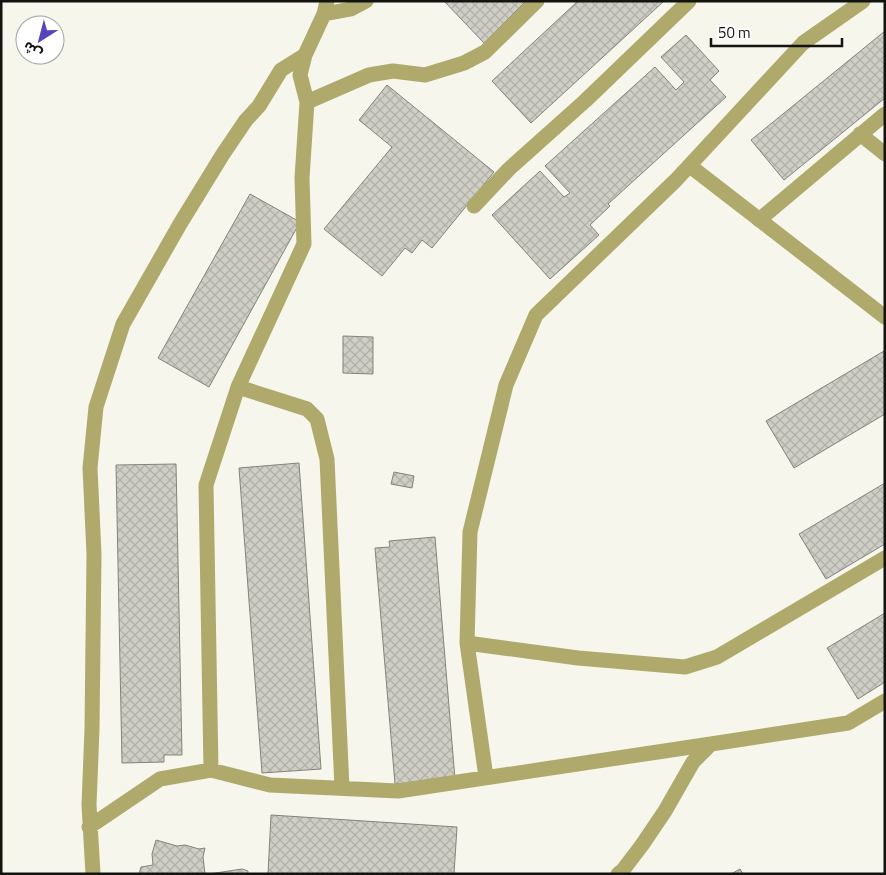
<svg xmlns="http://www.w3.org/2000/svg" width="886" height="875" viewBox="0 0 886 875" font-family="'Titillium Web','Noto Sans Arabic',sans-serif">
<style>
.building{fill:url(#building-cross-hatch);stroke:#83837b}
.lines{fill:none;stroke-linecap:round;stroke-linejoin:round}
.street{stroke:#afa96b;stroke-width:15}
</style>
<defs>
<pattern id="building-cross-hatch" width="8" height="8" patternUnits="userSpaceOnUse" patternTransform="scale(1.25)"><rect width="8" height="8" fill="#cecec6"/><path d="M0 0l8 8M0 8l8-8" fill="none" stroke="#b0b0a9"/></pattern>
</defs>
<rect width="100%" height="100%" fill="#f6f6ed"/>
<!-- building -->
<path class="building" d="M444 1H526L484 43Z
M578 1H664L531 123 492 81Z
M885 31V98L784 180 751 140Z
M686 35 719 71 710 80 726 97 608 204 610 206 590 225 599 235 550 279 492 215 540 171 564 197 570 193 545 166 655 67 676 90 684 82 661 57Z
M387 85 494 172 432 248 422 240 412 253 405 248 382 276 324 229 392 147 359 120Z
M250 194 300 222 209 387 158 358Z
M343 336 373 337V374L343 373Z
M884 351 885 414 794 468 766 421Z
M299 463 321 769 262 773 239 468Z
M176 464 182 755H164V762L122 763 116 465Z
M394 472 414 476 412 488 391 484Z
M885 483V544L826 579 799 534Z
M435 537 455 779 395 784 375 548 390 547 389 541Z
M885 613V682L858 699 827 648Z
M271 815 457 827 454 874H268Z
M156 840 177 846 185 845 199 849 205 848 203 857 205 874H139L141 867 153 865 152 854Z
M242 869 248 871V874H209Z
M740 869 743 874H731Z"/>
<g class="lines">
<!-- street -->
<path class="street" d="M324 14 351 9 366 1
M307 102 369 75 393 71 425 75 464 63 485 52 537 1
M860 134 885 154
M690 166 885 317
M474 206 509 169 585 101 689 1
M759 220 885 114
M238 387 307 409 317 419 327 459 342 788
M467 643 578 658 685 667 717 657 885 558
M211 770 206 485 238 387 304 244 302 178 307 102 300 75 305 55 324 14 327 1
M486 777 467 643 470 532 506 385 536 315 676 180 803 43 863 1
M89 827 160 779 211 770 270 785 398 791 711 744
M93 874 89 805 92 729 94 554 90 468 96 407 123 324 180 224 223 154 246 120 259 106 281 70 305 55
M618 874 623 870 642 845 665 811 693 762 711 744 848 723 885 701"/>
</g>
<!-- border -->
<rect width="886" height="875" fill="none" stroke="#131310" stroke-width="5"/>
<!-- north arrow -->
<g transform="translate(40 40) rotate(216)"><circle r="24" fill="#ffffff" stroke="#a1a19f"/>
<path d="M0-4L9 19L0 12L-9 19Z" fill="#5545bc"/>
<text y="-8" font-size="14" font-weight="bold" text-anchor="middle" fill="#131310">ش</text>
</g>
<!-- scale -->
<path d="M711 38v8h131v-8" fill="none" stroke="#131310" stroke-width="2.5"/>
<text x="718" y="38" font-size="15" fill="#131310" stroke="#ffffff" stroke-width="4" paint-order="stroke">50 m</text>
</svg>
